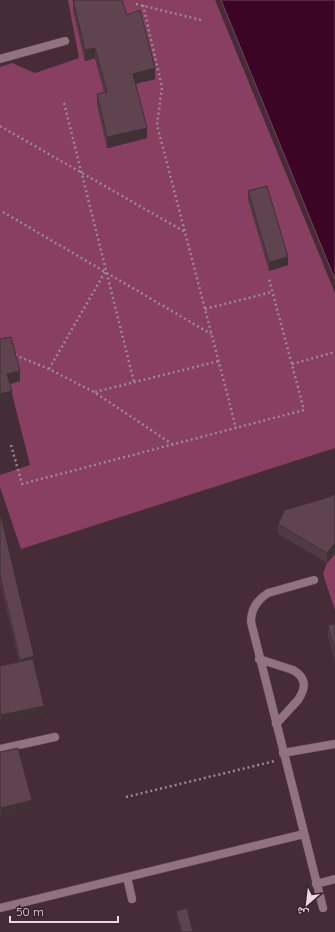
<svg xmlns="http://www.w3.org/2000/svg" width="335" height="932" viewBox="0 0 335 932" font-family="Quicksand,'Noto Naskh Arabic',sans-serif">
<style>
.green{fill:#883f62}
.water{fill:#3d0525;stroke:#71455d}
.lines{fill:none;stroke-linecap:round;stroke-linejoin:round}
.lane-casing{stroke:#604b54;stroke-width:9}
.path{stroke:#9c8890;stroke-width:2.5;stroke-dasharray:2 3;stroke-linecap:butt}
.lane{stroke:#90737f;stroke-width:8}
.wall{fill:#523a44}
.shaded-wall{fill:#423037}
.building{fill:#5f444f;stroke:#423037}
</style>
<rect width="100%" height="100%" fill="#452c37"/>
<!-- green -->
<path class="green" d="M68 0H107L73 10 85 61 95 58 107 102 108 148 147 138 133 84 155 79 127 26 119 0H215L335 293V448L21 549 0 487V475L30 465 0 346V67L12 63 35 73 79 58Z
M335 554V610L323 574 327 563Z"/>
<!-- water -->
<path class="water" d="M221 0H335V280L334 277Z"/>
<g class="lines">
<defs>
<path id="lane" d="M0 59 65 41
M314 580 268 593C257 600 251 609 251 622L323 908
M259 659 293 670C307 678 306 688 298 700L276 724
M0 749 55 737
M283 753 335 744
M127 877 132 899
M316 884 335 879
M0 908 304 834"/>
</defs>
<!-- lane casing -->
<use href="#lane" class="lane-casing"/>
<!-- path -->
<path class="path" d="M136 4 201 20
M143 5 162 87 157 125 236 428
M64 103 134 382
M0 126 185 232
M3 212 211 334
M205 309 272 292
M15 355 49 369 94 392 172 444
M292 364 335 352
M49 369 105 272
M95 392 219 361
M11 445 22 484 304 410 269 279
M126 797 275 761"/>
<!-- lane -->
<use href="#lane" class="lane"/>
</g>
<!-- wall -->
<path class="wall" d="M73 0 127 15 155 79 136 84 147 138 107 148 97 105V94L104 92 95 58 85 61 73 10Z
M248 191 288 265 269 271 248 200Z
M335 494V554L334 555 327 563 278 534V524Z
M0 516 34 662 44 714 1 723 0 717V666L19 662 0 583Z
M335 624V662L328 636V625Z
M0 752 32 809 1 817 0 813Z
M176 911 193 932H181L176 917Z"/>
<!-- shaded-wall -->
<path class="shaded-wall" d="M95 48V58L85 61V50Z
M155 68V79L133 84V74Z
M147 128V138L107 148V137Z
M288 257V265L269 271V262Z
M20 371V381L7 385V374Z
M12 391V402L0 405V394Z
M334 544H335V554L334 555 327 563V553Z
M34 656V665L20 668V660Z
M44 706V714L1 723V715Z
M32 800V809L1 817V808Z"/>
<!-- building -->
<path class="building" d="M73 0H122L127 15 140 10 155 68 133 74 147 128 107 137 97 94 107 92 95 48 85 50Z
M267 186 288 257 269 262 248 191Z
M11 337 20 371 7 374 12 391 0 394V339Z
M335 494V544H334L327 553 278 524 285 510 329 497Z
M0 516H1L34 656 20 660 0 575Z
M335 624V652L328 625Z
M33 659 44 706 1 715 0 708V666Z
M18 748 32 800 1 808 0 804V752Z
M187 908 193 932H182L176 911Z"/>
<!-- north arrow -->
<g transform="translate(307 904) rotate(208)" stroke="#3a222d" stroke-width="3" paint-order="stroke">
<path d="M0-3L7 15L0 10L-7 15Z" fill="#ead9e0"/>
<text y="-6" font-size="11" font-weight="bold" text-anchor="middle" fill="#ead9e0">ش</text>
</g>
<!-- scale -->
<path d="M10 916v6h108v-6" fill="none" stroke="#ead9e0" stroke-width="2"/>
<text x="16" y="916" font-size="12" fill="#ead9e0" stroke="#3a222d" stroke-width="3" paint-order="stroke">50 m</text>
</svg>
